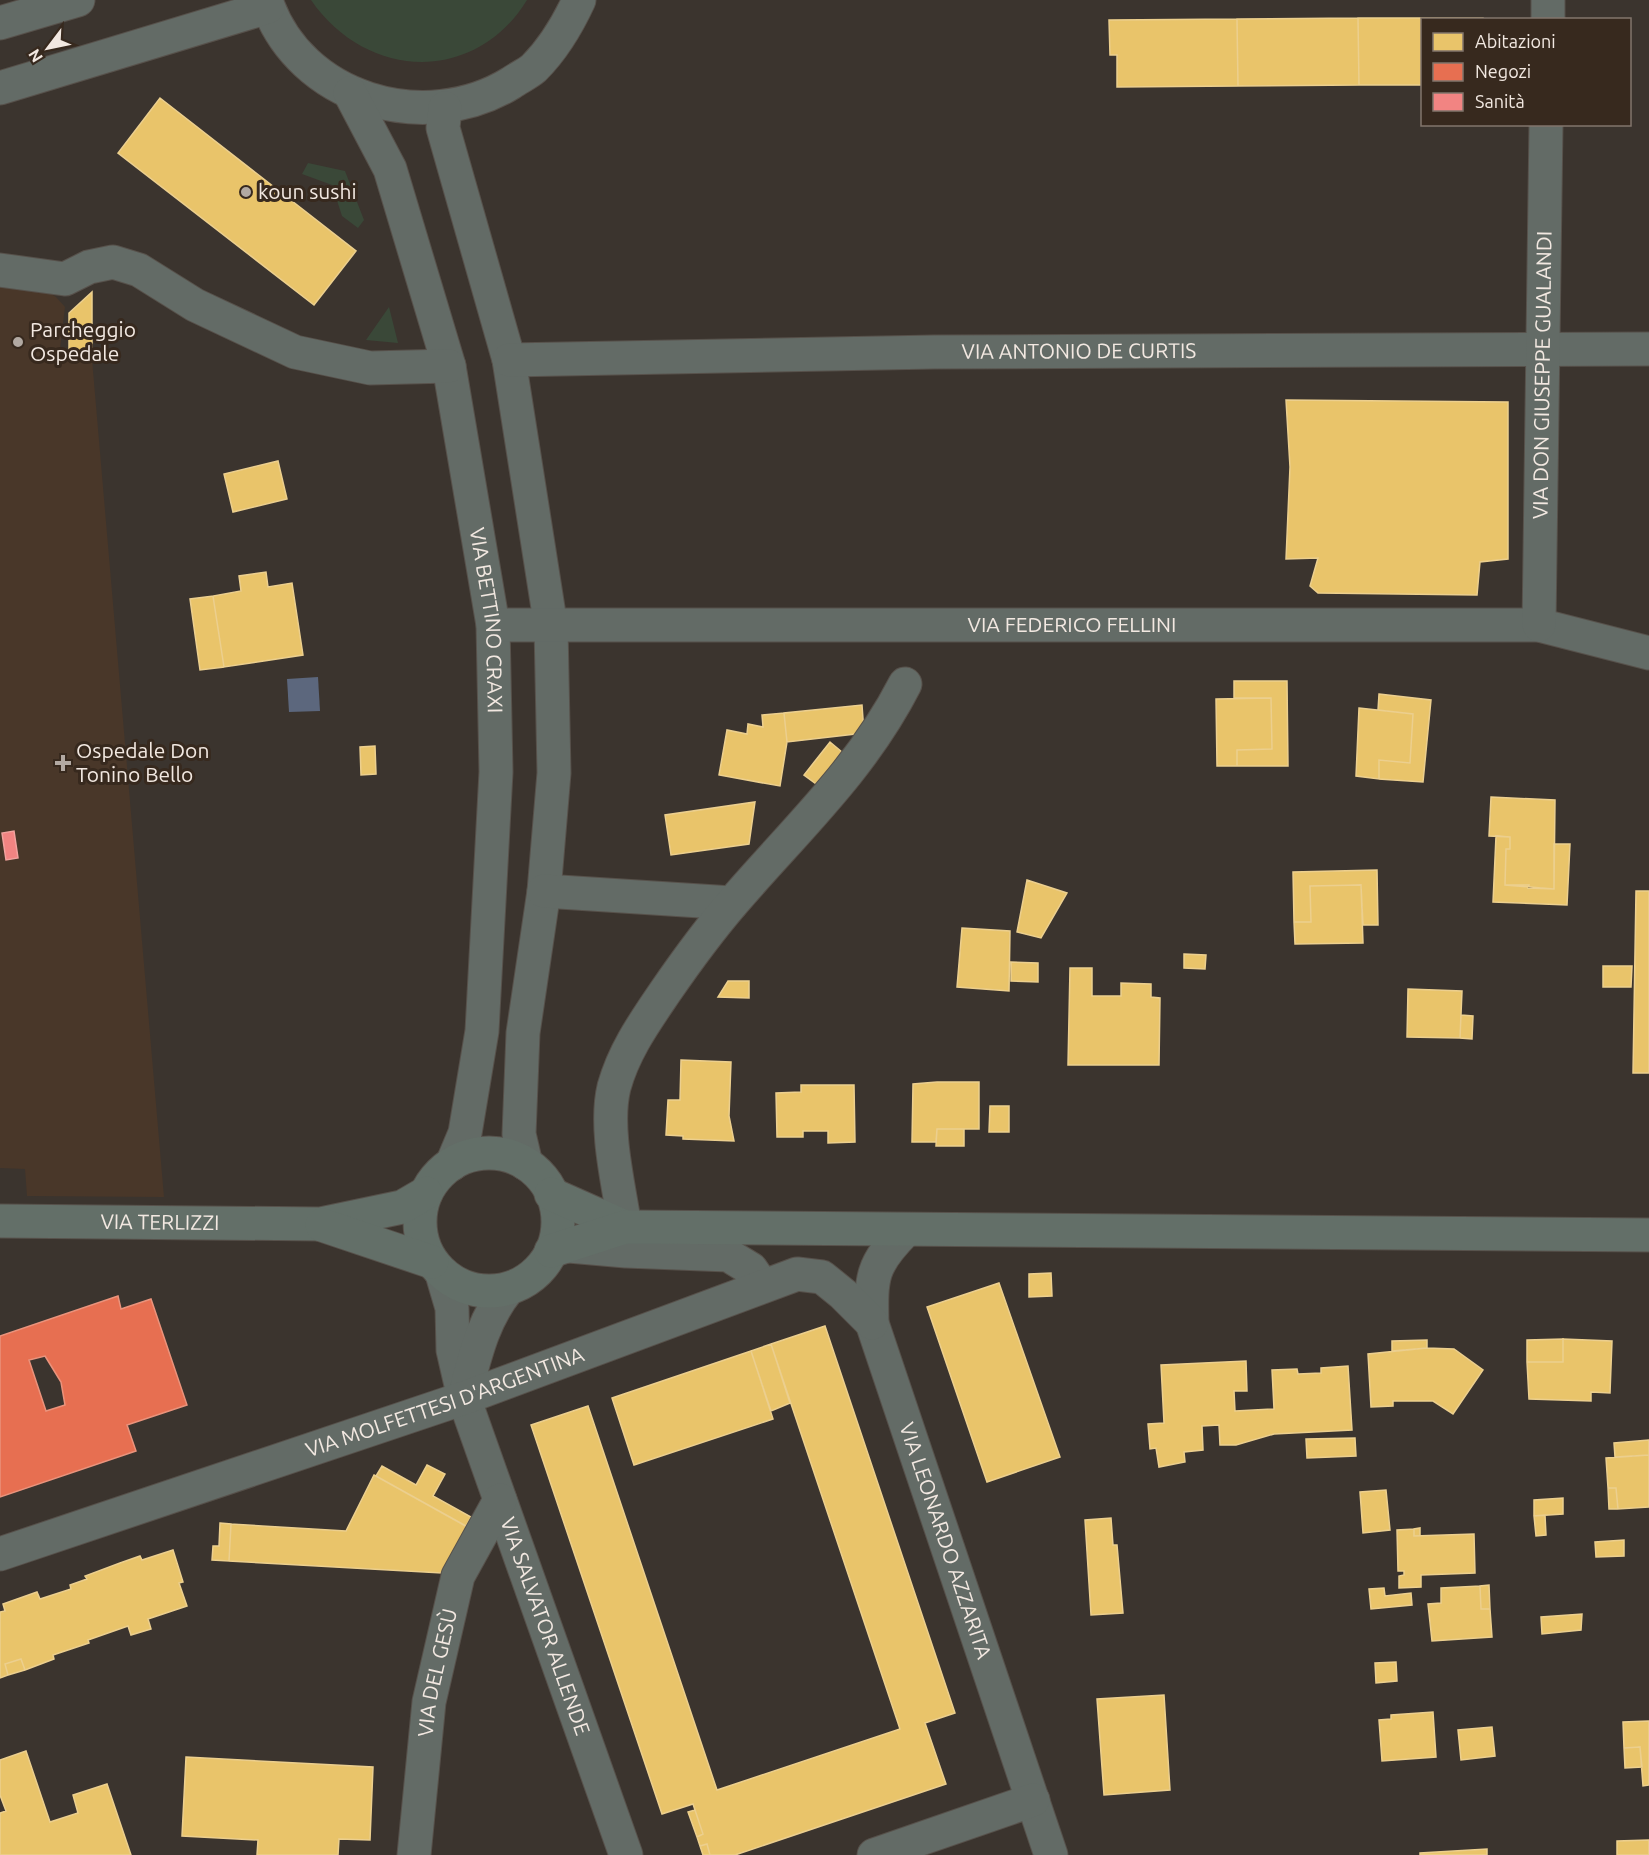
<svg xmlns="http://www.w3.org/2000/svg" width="1649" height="1855" viewBox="0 0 1649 1855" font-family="Ubuntu,sans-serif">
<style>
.built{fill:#493729}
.green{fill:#3a4838}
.water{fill:#5c677d}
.homes{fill:#e9c46a;stroke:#eccf8e;stroke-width:1.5}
.shops{fill:#e76f51;stroke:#ea937c;stroke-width:1.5;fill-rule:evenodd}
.health{fill:#f28482;stroke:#f2a29e;stroke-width:1.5}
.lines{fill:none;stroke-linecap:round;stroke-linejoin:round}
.street-casing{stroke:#57514b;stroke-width:35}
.secondary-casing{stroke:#57514b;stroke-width:35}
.street{stroke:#636b66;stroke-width:33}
.secondary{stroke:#636f68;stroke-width:33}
.poi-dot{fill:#b2a9a2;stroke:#37291e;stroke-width:2}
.labels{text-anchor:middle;stroke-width:6;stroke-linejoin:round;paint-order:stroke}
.poi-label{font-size:21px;fill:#f2e8e1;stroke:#37291e;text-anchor:start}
.street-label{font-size:21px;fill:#f2e8e1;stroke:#37291e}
</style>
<rect width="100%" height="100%" fill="#3b342e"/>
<!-- built -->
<path class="built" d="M0 283 44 289 56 297 65 307 59 357 92 359 164 1197 27 1196 25 1169 0 1168Z"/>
<!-- green -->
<path class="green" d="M311 0H527C475 85 366 80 311 0Z
M308 163 345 171 364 220 358 228 342 216 332 185 302 174Z
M389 307 398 343 366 340Z"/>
<!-- water -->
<path class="water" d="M318 677 320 711 289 712 287 679Z"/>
<!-- homes -->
<path class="homes" d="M1358 18 1359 85 1238 86 1237 19Z
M1358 18H1483V20H1422V85H1359Z
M1237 19 1238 86 1117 87V55H1110L1109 20Z
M160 98 356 251 314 305 118 153Z
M92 292V353H69V313Z
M1286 400 1508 402V559L1480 562 1477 595 1318 593 1310 586 1318 558 1286 559 1290 467Z
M278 461 287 499 233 512 224 474Z
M266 572 268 587 292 583 303 655 224 667 213 596 241 591 239 576Z
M213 596 224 667 200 670 190 599Z
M1234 681H1287L1288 766H1237V750L1272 749 1271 698H1234Z
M1379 694 1431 700 1423 782 1379 779V760L1410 763 1413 714 1378 710Z
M1271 698 1272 749 1237 750V766H1217L1216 699Z
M862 705 864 733 787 742 784 713Z
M1359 708 1413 714 1410 763 1379 760V779L1356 776Z
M784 713 787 742 780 786 719 775 727 730 747 734 748 724 763 727 762 715Z
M830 742 848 757 823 789 804 775Z
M375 746 376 774 361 775 360 747Z
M1491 797 1555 800 1554 889 1505 885 1506 849H1510V837L1489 836Z
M755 802 749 844 671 855 665 815Z
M1496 836 1510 837V849H1506L1505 885H1529L1528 888 1554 889V844H1570L1567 905 1493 902Z
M1377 870 1378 925H1363L1361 885 1310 886 1311 922H1294L1293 872Z
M1027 880 1067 893 1041 938 1017 932Z
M1361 885 1363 943 1295 944 1294 922H1311L1310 886Z
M1636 891H1649V1073H1633Z
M962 928 1010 931 1009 991 957 987Z
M1184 954 1206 955 1205 969 1184 968Z
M1011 962 1038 963V982L1011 981Z
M1603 966H1632L1631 987H1603Z
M1070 968H1092V996H1121V983L1151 984V997L1160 998 1159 1065H1068Z
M728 981H749V998L718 997Z
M1408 989 1462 991 1460 1038 1407 1037Z
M1461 1015 1473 1016 1472 1039 1460 1038Z
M681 1060 731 1062 729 1116 734 1141 683 1139V1136L666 1135 668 1100H680Z
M937 1082H979V1129H937L936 1142H912L913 1084Z
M801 1085H854L855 1142 828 1143V1131H803V1137H777L776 1093 801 1092Z
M990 1106H1009V1132H989Z
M937 1129H964V1146H936Z
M1051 1273 1052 1296 1029 1297V1274Z
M999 1283 1060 1457 987 1482 927 1307Z
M825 1326 955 1713 925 1723 946 1784 735 1855H710L707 1844 700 1846 697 1837 703 1834 693 1804 662 1814 531 1425 588 1406 717 1790 900 1729 771 1344Z
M1563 1339V1362H1527V1340Z
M1563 1339 1612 1341 1610 1393 1591 1392V1401L1529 1399 1527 1362H1563Z
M1427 1340V1348L1392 1351V1341Z
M771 1344 790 1403 771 1411 751 1351Z
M1427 1348 1454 1349 1483 1370 1453 1414 1433 1401H1393V1406L1371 1407 1368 1354Z
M751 1351 773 1419 634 1465 612 1398Z
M1246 1361 1247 1391H1234L1235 1411 1274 1409 1272 1370 1297 1369 1298 1374 1321 1373V1368L1348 1366 1352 1430 1274 1434 1236 1445H1220L1219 1425 1202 1426 1203 1450 1184 1452 1185 1462 1159 1467 1156 1448 1150 1449 1148 1424 1164 1423 1161 1365Z
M1355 1438 1356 1456 1307 1458 1306 1439Z
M1649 1440V1455L1615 1457 1614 1443Z
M1649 1455V1507L1618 1509 1616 1488H1608L1606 1458Z
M427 1465 445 1474 433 1496 471 1517 466 1526 376 1476 382 1466 416 1485Z
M374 1475 469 1528 442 1573 229 1561 231 1524 346 1531Z
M1608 1488H1616L1618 1509H1609Z
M1386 1490 1390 1530 1363 1533 1360 1492Z
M1563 1498V1514L1534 1516V1500Z
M1545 1515 1546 1535 1536 1536 1534 1516Z
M1111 1518 1113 1545H1117L1123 1613 1091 1615 1085 1520Z
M220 1523 231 1524 229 1561 212 1560 213 1546H219Z
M1420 1528V1536H1414V1529Z
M1414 1529V1536L1474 1534 1475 1573 1421 1575V1587L1399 1588V1576L1404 1575V1571H1398L1397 1530Z
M1624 1540V1556L1596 1557 1595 1542Z
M173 1550 183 1582 179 1583 187 1606 148 1619 151 1629 131 1635 128 1626 88 1640 89 1643 53 1655 54 1659 25 1670 21 1659 5 1664 8 1675 0 1678V1612L5 1611 3 1604 37 1592 40 1599 71 1589 70 1585 87 1579 85 1576 120 1563 140 1556 142 1560Z
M1489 1585 1490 1609H1481L1480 1586Z
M1480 1586 1481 1609H1490L1492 1637 1432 1641 1428 1604 1441 1603V1588Z
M1384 1588 1385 1596 1411 1593 1412 1605 1371 1609 1369 1589Z
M1582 1614 1581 1630 1542 1634 1541 1617Z
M21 1659 25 1670 8 1675 5 1664Z
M1396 1662 1397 1681 1376 1683 1375 1663Z
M1164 1695 1170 1790 1104 1795 1097 1699Z
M1433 1712 1436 1757 1382 1761 1379 1720 1391 1719V1715Z
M1649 1721V1785L1643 1786 1640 1747 1624 1748 1623 1722Z
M1492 1727 1495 1756 1461 1760 1458 1730Z
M1640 1747 1642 1767 1625 1768 1624 1748Z
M26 1751 50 1822 78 1813 73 1795 107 1784 131 1855H0V1813L6 1811 0 1795V1760Z
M186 1757 373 1767 370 1840 339 1839 338 1855H257L258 1840 182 1836Z
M695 1810 703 1834 697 1837 688 1812Z
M1649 1840V1855H1617V1841Z
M707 1844 710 1855H703L700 1846Z
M1487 1849V1855H1420V1853Z"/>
<!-- shops -->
<path class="shops" d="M118 1296 121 1309 151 1299 187 1405 127 1425 136 1451 0 1497V1336ZM45 1356 61 1382 65 1405 46 1411 29 1360Z"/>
<!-- health -->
<path class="health" d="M14 831 18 858 6 860 2 833Z"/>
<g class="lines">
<defs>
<g id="street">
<path d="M266 0C299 100 425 136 511 83 518 78 527 74 534 68 554 48 567 26 579 0"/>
<path d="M1548 20V0"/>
<path d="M0 23 78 0"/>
<path d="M0 88 268 7"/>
<path id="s1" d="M350 93 390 169 449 366 493 625 496 772 482 1031 465 1133 452 1164"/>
<path d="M445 108 443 128 509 360 551 627 554 773 544 891 523 1033 519 1134 526 1164"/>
<path d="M0 270 65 279 89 267 113 262 139 270 195 305 295 352 370 368 449 366"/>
<path id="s2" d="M509 360 934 352 1649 349"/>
<path id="s3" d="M493 625H1539L1649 653"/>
<path id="s4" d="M1539 625 1546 124"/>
<path d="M544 891 732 903"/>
<path d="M625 1227C619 1186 604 1128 614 1087 624 1051 644 1023 665 992 687 960 709 930 734 901 796 829 861 770 905 684"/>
<path id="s5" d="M905 1231C871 1265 871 1277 872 1323L1051 1855"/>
<path d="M569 1246 626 1251 728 1255 751 1269 762 1285"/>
<path id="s6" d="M442 1274 452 1308 453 1350 464 1398 626 1855"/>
<path d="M465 1394C475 1356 483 1319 508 1289"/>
<path id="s7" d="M0 1554 464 1398 797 1274 822 1277 843 1294 872 1323"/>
<path id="s8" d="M414 1855 429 1702 458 1576 500 1500"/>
<path d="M874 1855 1033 1800"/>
</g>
<g id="secondary">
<circle cx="489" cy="1222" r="69"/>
<path d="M551 1194 625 1227"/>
<path id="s9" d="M0 1221 321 1224 402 1207 426 1193"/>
<path d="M322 1225 432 1262"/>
<path d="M551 1251 625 1227 1649 1235"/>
</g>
</defs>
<!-- street casing -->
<use href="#street" class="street-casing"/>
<!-- secondary casing -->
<use href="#secondary" class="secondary-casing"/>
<!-- street -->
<use href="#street" class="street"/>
<!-- secondary -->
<use href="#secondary" class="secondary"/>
</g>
<!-- markers -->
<g class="poi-dot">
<circle cx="246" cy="192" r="6"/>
<circle cx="18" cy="342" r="6"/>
<path d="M60 754h6v6h6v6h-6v6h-6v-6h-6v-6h6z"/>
</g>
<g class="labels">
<!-- poi labels -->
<g class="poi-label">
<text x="258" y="199">koun sushi</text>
<text x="30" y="337">Parcheggio<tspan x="30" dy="24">Ospedale</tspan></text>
<text x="76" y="758">Ospedale Don<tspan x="76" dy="24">Tonino Bello</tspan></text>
</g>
<!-- street labels -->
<g class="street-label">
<text dy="7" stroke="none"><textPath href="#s2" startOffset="570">VIA ANTONIO DE CURTIS</textPath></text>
<text dy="7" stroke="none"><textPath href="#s4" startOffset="250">VIA DON GIUSEPPE GUALANDI</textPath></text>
<text dy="7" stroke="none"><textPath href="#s1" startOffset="549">VIA BETTINO CRAXI</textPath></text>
<text dy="7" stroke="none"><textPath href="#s3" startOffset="579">VIA FEDERICO FELLINI</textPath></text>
<text dy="7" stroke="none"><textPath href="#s9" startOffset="160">VIA TERLIZZI</textPath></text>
<text dy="7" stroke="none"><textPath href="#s7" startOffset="470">VIA MOLFETTESI D'ARGENTINA</textPath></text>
<text dy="7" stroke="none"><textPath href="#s5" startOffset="332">VIA LEONARDO AZZARITA</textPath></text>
<text dy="7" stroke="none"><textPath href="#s6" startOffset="369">VIA SALVATOR ALLENDE</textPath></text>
<text dy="7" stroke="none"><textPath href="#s8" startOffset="184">VIA DEL GESÙ</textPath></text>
</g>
</g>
<!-- legend -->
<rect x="1421" y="18" width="210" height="108" fill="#37291e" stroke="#82756c" stroke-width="1.5"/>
<rect x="1433" y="33" width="30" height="18" fill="#e9c46a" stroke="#82756c" stroke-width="1.5"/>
<text x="1475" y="48" font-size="18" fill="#f2e8e1">Abitazioni</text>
<rect x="1433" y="63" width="30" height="18" fill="#e76f51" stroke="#82756c" stroke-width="1.5"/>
<text x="1475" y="78" font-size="18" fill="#f2e8e1">Negozi</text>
<rect x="1433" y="93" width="30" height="18" fill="#f28482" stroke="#82756c" stroke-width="1.5"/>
<text x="1475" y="108" font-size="18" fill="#f2e8e1">Sanità</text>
<!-- north arrow -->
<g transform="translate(48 48) rotate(238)" stroke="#37291e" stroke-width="4.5" paint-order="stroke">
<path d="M0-4.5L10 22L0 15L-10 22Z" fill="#f2e8e1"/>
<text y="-9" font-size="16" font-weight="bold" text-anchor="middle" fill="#f2e8e1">N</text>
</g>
</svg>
